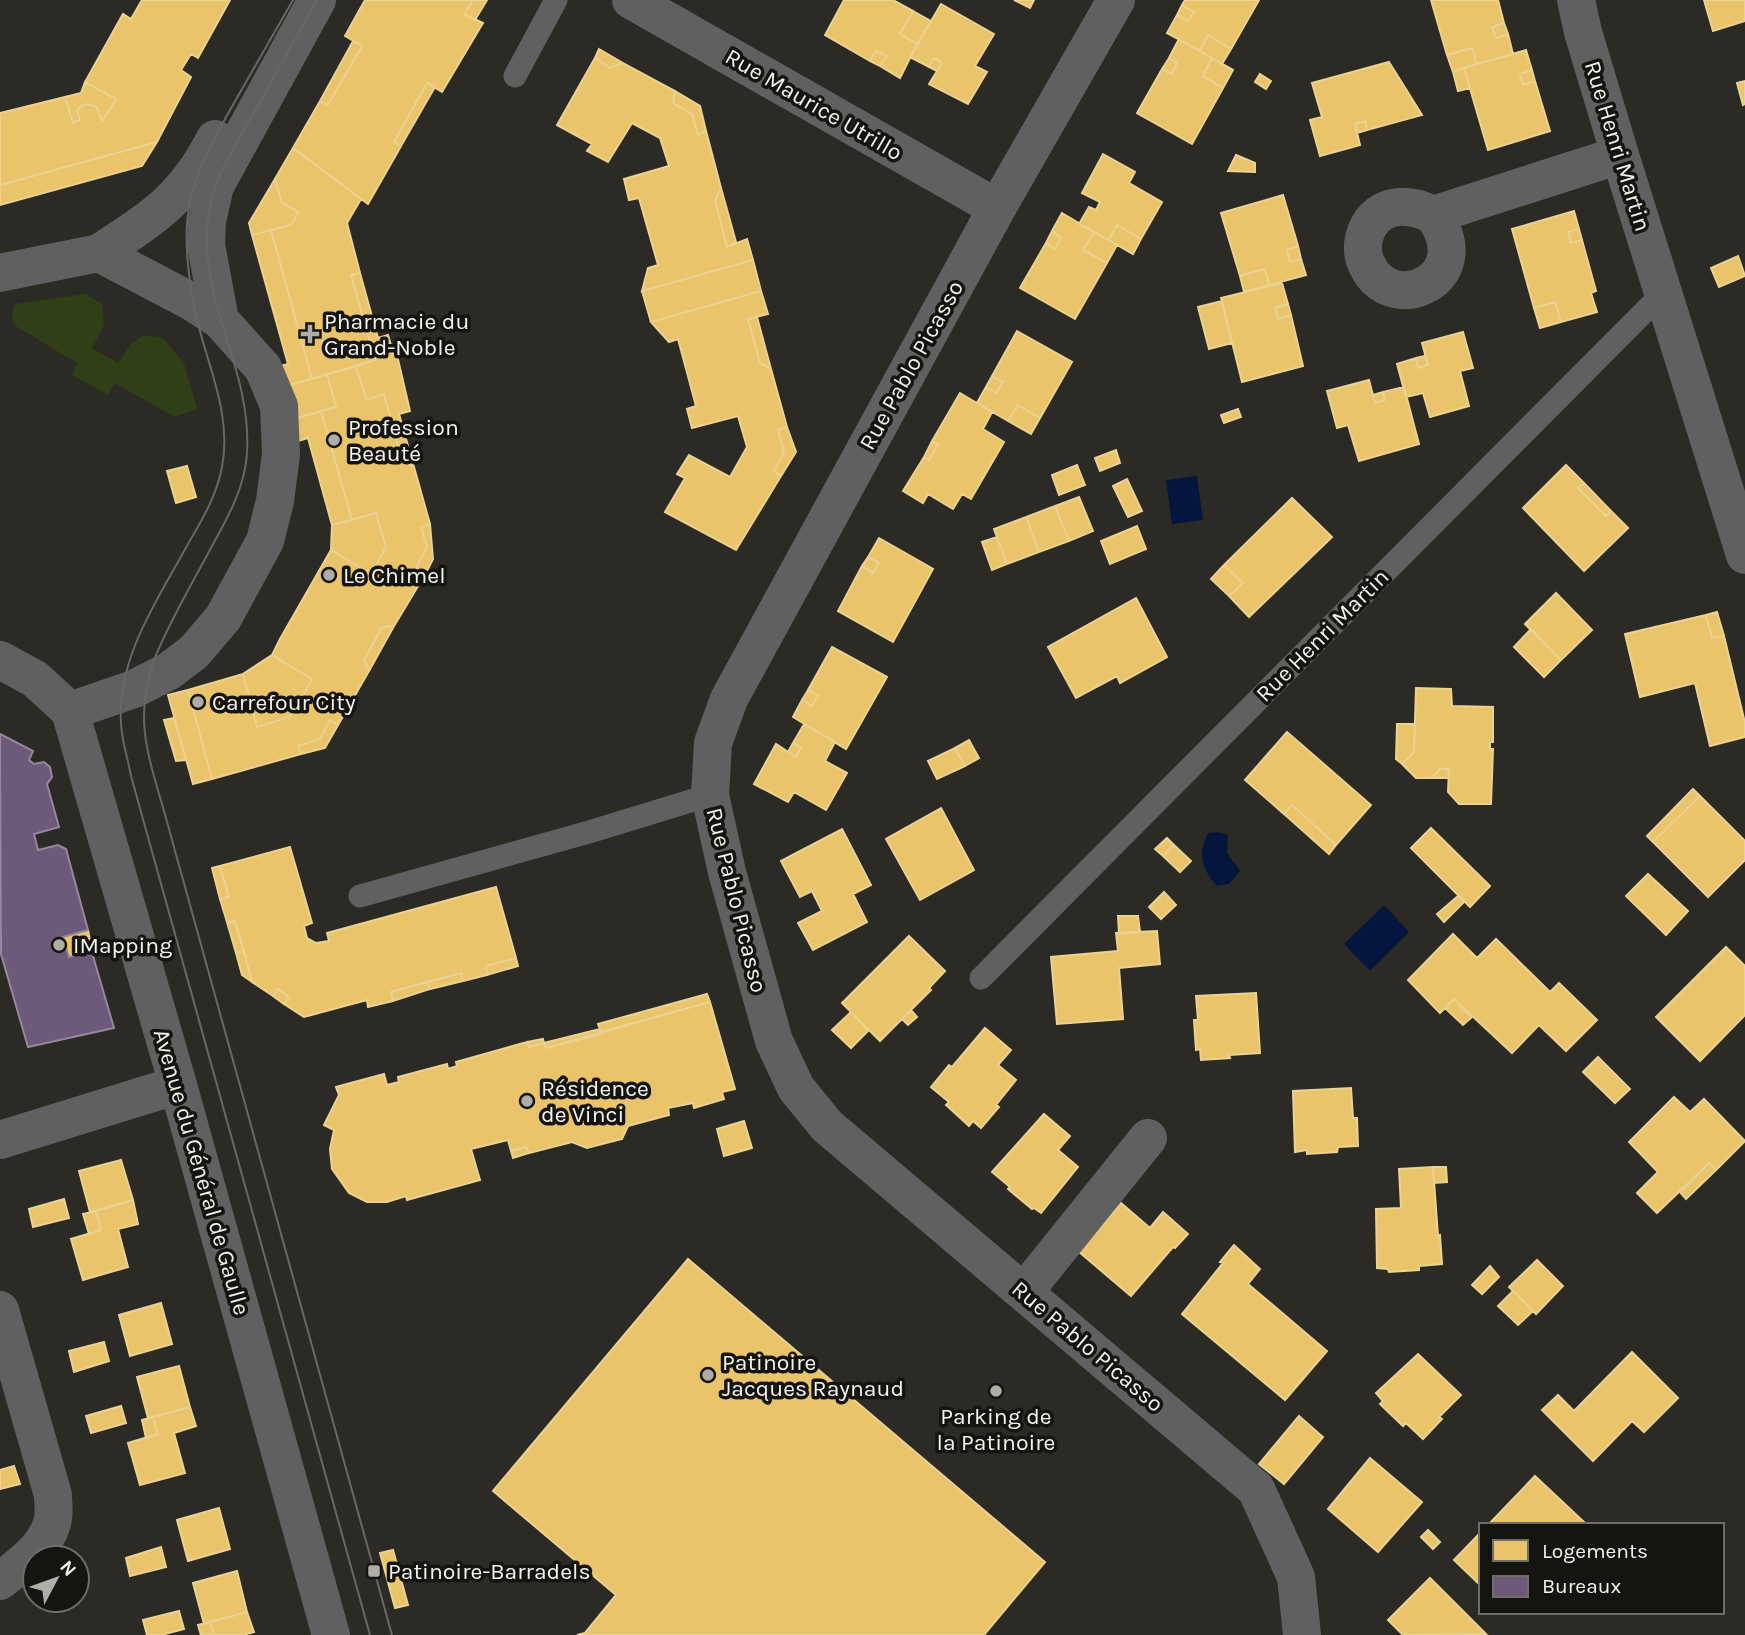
<svg xmlns="http://www.w3.org/2000/svg" width="1745" height="1635" viewBox="0 0 1745 1635" font-family="Karla,sans-serif">
<style>
.green{fill:#303f15}
.water{fill:#05163e}
.homes{fill:#e9c46a;stroke:#ecd291;stroke-width:2}
.offices{fill:#6d597a;stroke:#96879c;stroke-width:2}
.lines{fill:none;stroke-linecap:round;stroke-linejoin:round}
.service{stroke:#606060;stroke-width:23}
.minor{stroke:#606060;stroke-width:38}
.tertiary{stroke:#606060;stroke-width:38}
.tram{stroke:#676866;stroke-width:2}
.poi-dot{fill:#aeada6;stroke:#151410;stroke-width:2.5}
.labels{text-anchor:middle;stroke-width:7;stroke-linejoin:round;paint-order:stroke}
.street-label{font-size:23px;fill:#f4f3ec;stroke:#151410}
.poi-label{font-size:23px;fill:#f4f3ec;stroke:#151410;text-anchor:start}
</style>
<rect width="100%" height="100%" fill="#2b2a25"/>
<!-- green -->
<path class="green" d="M85 294 102 304 104 326 92 348 118 363 131 344 144 335 163 338 184 363 197 409 174 417 115 383 108 395 72 375 77 363 14 325 12 314 15 304Z"/>
<!-- water -->
<path class="water" d="M1197 476 1203 520 1172 524 1166 480Z
M1218 832 1228 835 1227 853 1240 871 1229 884 1217 886C1202 870 1197 853 1208 833Z
M1384 905 1409 932 1370 971 1344 944Z"/>
<!-- homes -->
<path class="homes" d="M142 0H230L198 58 191 54 181 70 191 77 157 142 0 185V113L65 97 73 123 80 120 77 111 81 106 87 104 97 107 102 122 116 99 85 82 123 14 131 19Z
M365 0H473L464 14 483 23 442 92 427 83 394 142 401 146 368 204 293 148 320 101 328 105 362 46 345 36Z
M473 0H487L475 20 464 14Z
M844 0H893L913 11 900 34 917 44 900 78 880 66 887 56 876 51 870 61 825 35Z
M1014 0H1034L1030 8Z
M1185 0H1259L1231 49 1208 35 1200 51 1167 33 1177 15 1188 21 1194 12 1182 5Z
M1431 0H1498L1504 23 1492 27 1496 38 1508 34 1513 54 1477 64 1472 48 1447 55Z
M1704 0H1745V21L1713 31Z
M941 4 994 34 975 66 987 72 968 104 929 84 942 63 934 58 929 67 910 57Z
M1182 5 1194 12 1188 21 1177 15Z
M913 11 931 21 917 44 900 34Z
M1504 23 1508 34 1496 38 1492 27Z
M1208 35 1231 49 1222 64 1200 51Z
M1179 39 1212 58 1203 76 1223 88 1192 144 1137 113 1162 69 1172 74 1177 63 1169 58Z
M353 41 362 46 328 105 320 101Z
M1472 48 1477 64 1453 72 1447 55Z
M599 49 623 63 610 68 595 58Z
M1526 50 1532 70 1520 74 1523 85 1535 81 1550 131 1488 150 1464 68Z
M876 51 887 56 880 66 870 61Z
M595 58 610 68 623 63 675 91 673 103 692 114 698 135 706 131 721 188 715 200 727 247 747 239 753 260 642 291 648 268 658 265 639 198 629 200 624 179 669 166 660 138 632 123 608 162 587 151 592 144 557 125Z
M934 58 942 63 937 71 929 67Z
M1169 58 1177 63 1172 74 1162 69Z
M1212 58 1233 70 1223 88 1203 76Z
M1389 62 1422 115 1367 130 1365 121 1355 124 1360 145 1320 156 1310 120 1322 117 1312 83Z
M1464 68 1470 88 1458 91 1453 72Z
M1532 70 1535 81 1523 85 1520 74Z
M1260 74 1271 81 1266 89 1255 82Z
M1745 81V104L1743 105 1737 83Z
M85 82 116 99 102 122 97 107 87 104 81 106 77 111 80 120 73 123 65 97 81 93Z
M427 83 435 87 401 146 394 142Z
M675 91 700 106 706 131 698 135 692 114 673 103Z
M1365 121 1367 130 1357 133 1355 124Z
M157 142 142 166 0 205V185Z
M293 148 361 199 347 223 360 273 351 275 375 360 312 379 271 230 291 225 299 212 282 203 275 179Z
M1103 154 1135 172 1129 183 1162 202 1141 239 1117 225 1109 240 1079 224 1089 207 1096 210 1100 202 1082 193Z
M1236 155 1255 163V172L1228 171Z
M275 179 282 203 299 212 291 225 252 235 249 223Z
M721 188 736 242 727 247 715 200Z
M1283 195 1298 246 1287 250 1290 262 1301 259 1306 275 1269 285 1265 269 1240 276 1221 213Z
M1574 211 1579 229 1568 232 1571 243 1582 240 1596 291 1591 293 1597 312 1561 322 1555 302 1534 308 1512 229Z
M1062 213 1094 232 1083 250 1107 263 1075 319 1020 288 1046 243 1055 249 1061 238 1052 231Z
M1117 225 1141 239 1133 254 1109 240Z
M1579 229 1582 240 1571 243 1568 232Z
M271 230 312 379 283 387 277 367 288 364 252 235Z
M1052 231 1061 238 1055 249 1046 243Z
M1094 232 1117 245 1107 263 1083 250Z
M1298 246 1301 259 1290 262 1287 250Z
M1738 256 1745 276 1719 287 1711 268Z
M753 260 761 291 651 322 642 291Z
M1265 269 1269 285 1244 292 1240 276Z
M360 273 378 338 388 335 394 356 397 355 410 411 399 414 414 467 402 461 384 394 367 400 356 367 375 360 351 275Z
M1282 283 1288 304 1275 308 1278 319 1291 315 1303 366 1242 382 1221 298Z
M761 291 768 314 748 319 760 363 771 369 787 427 778 430 784 452 774 471 781 476 736 550 665 512 685 478 677 474 689 455 730 477 747 447 738 416 692 428 687 409 696 406 678 339 669 342 651 322Z
M1222 301 1232 343 1209 349 1198 307Z
M1555 302 1561 322 1540 328 1534 308Z
M1288 304 1291 315 1278 319 1275 308Z
M757 317 771 369 760 363 748 319Z
M1017 331 1072 362 1040 418 1018 405 1008 421 977 403 986 387 996 393 1003 382 992 376Z
M1463 332 1473 368 1460 371 1469 406 1430 417 1423 393 1406 397 1397 364 1416 358 1418 368 1428 365 1422 343Z
M1425 356 1428 365 1418 368 1416 358Z
M356 367 367 400 384 394 402 461 414 467 430 524 421 527 427 547 416 568 426 573 394 626 382 627 364 660 369 671 338 725 330 720 320 739 298 746 301 754 212 779 188 690 243 674 257 727 290 717 312 679 272 655 280 639 331 550 371 574 386 547 376 513 352 520 321 411 336 407 327 374Z
M327 374 336 407 289 420 283 387Z
M992 376 1003 382 996 393 986 387Z
M1369 380 1375 403 1385 400 1383 392 1404 387 1419 444 1359 461 1348 425 1337 428 1327 391Z
M1383 392 1385 400 1375 403 1373 395Z
M960 393 992 412 983 429 1004 442 971 499 962 494 953 509 928 494 923 503 903 491 924 457 929 460 938 444 932 441Z
M1018 405 1040 418 1031 434 1008 421Z
M1238 409 1241 417 1224 423 1221 415Z
M321 411 352 520 332 525 308 438 298 441 291 420Z
M787 427 796 452 781 476 774 471 784 452 778 430Z
M932 441 938 444 929 460 924 457Z
M1116 450 1120 463 1100 471 1095 458Z
M1077 465 1085 485 1059 495 1052 475Z
M1566 465 1584 483 1578 488 1606 516 1611 511 1628 528 1584 571 1523 508Z
M187 466 196 497 176 503 167 471Z
M1127 479 1142 511 1128 517 1113 486Z
M1584 483 1611 511 1606 516 1578 488Z
M1079 497 1093 531 1069 541 1055 506Z
M1292 498 1332 537 1249 617 1229 596 1243 583 1224 565Z
M1055 506 1069 541 1039 552 1026 517Z
M376 513 386 547 371 574 331 550 332 525Z
M1026 517 1039 552 1007 564 994 529Z
M430 524 433 559 426 573 416 568 427 547 421 527Z
M1137 526 1146 549 1110 564 1101 541Z
M997 537 1007 564 992 570 982 542Z
M879 538 933 569 893 642 838 611 862 566 873 573 879 563 868 557Z
M868 557 879 563 873 573 862 566Z
M1224 565 1243 583 1229 596 1211 579Z
M1556 593 1592 630 1561 660 1525 624Z
M1136 598 1167 657 1120 683 1117 676 1076 698 1048 647Z
M1717 612 1724 636 1712 638 1706 615Z
M1706 615 1712 638 1724 636 1745 723V737L1710 746 1695 683 1640 697 1625 634Z
M394 626 369 671 364 660 382 627Z
M1531 629 1561 660 1544 677 1514 647Z
M832 647 887 677 846 749 793 717 802 700 812 706 818 696 808 690Z
M272 655 312 679 290 717 257 727 243 674Z
M1416 688 1451 689 1452 706 1493 707V742H1490V749H1493L1491 804H1459L1448 792 1449 769H1440L1431 778H1416L1402 764 1414 752Z
M188 690 212 779 193 784 168 695Z
M808 690 818 696 812 706 802 700Z
M174 718 186 760 176 761 164 720Z
M330 720 338 725 325 748 301 754 298 746 320 739Z
M804 724 835 742 825 761 847 773 826 810 794 792 788 802 754 784 776 744 796 757 801 747 793 743Z
M1397 724H1415L1414 752 1402 764 1396 759Z
M1287 732 1371 805 1336 845 1292 805 1284 814 1245 780Z
M969 740 979 758 965 766 955 748Z
M793 743 801 747 796 757 788 752Z
M955 748 965 766 937 779 928 761Z
M1440 769H1449L1448 778H1431Z
M1693 789 1700 796 1653 842 1647 836Z
M1700 796 1745 841V860L1708 897 1653 842Z
M1292 805 1336 845 1329 854 1284 814Z
M941 808 974 870 920 900 886 839Z
M1431 828 1490 886 1470 907 1411 848Z
M842 829 871 885 853 894 867 922 813 950 798 923 822 911 812 891 800 897 781 861Z
M1167 838 1174 845 1163 856 1155 849Z
M1174 845 1191 861 1180 872 1163 856Z
M290 847 312 923 304 926 307 938 316 943 329 941 327 933 496 887 516 958 486 966 487 975 463 981 461 973 391 992 393 1001 368 1007 367 1000 304 1017 284 1004 289 997 278 989 273 996 252 982 235 921 227 922 220 899 229 897 220 866Z
M220 866 229 897 220 899 212 868Z
M1648 874 1688 911 1666 935 1626 896Z
M1164 892 1176 905 1161 919 1149 907Z
M1459 895 1465 901 1444 922 1437 914Z
M1118 916H1138L1140 932 1119 934Z
M235 921 244 951 236 953 227 922Z
M88 930 93 956 89 952 69 957 63 937Z
M1157 931 1160 964 1119 968 1123 1019 1057 1024 1051 957 1118 951 1116 933Z
M1453 934 1477 958 1496 939 1550 992 1559 983 1597 1020 1566 1051 1539 1025 1512 1053 1454 999 1440 1013 1408 980Z
M909 936 945 971 929 988 931 990 880 1041 842 1003Z
M1726 947 1745 966V1015L1700 1061 1656 1017Z
M244 951 252 982 242 975 236 953Z
M516 958 518 966 487 975 486 966Z
M461 973 463 981 430 989 427 982Z
M427 982 430 989 393 1001 391 992Z
M278 989 289 997 284 1004 273 996Z
M1256 993 1260 1053 1229 1055 1230 1058 1201 1060 1200 1049 1196 1050 1194 1020H1198L1196 996Z
M707 994 710 1002 601 1032 598 1024Z
M1454 999 1472 1017 1463 1025 1445 1008Z
M710 1002 735 1089 722 1092 724 1099 694 1108 693 1103 668 1108 669 1115 628 1126 622 1139 587 1148 572 1142 529 1153 526 1147 511 1151 508 1140 471 1149 480 1180 407 1200 406 1196 387 1202H367L349 1193 332 1169 330 1149 334 1130 324 1125 339 1095 336 1087 384 1074 387 1085 399 1082 398 1077 447 1064 448 1069 457 1066 456 1062 527 1042 529 1047 544 1043 546 1048Z
M911 1010 917 1017 908 1025 902 1019Z
M851 1012 868 1031 851 1048 832 1030Z
M985 1028 1011 1050 998 1065 1016 1080 996 1105 999 1107 981 1128 973 1121 969 1126 946 1105 949 1102 931 1087 949 1065 952 1067Z
M600 1029 601 1034 546 1048 544 1043Z
M543 1039 544 1043 529 1047 527 1042Z
M1598 1057 1630 1089 1615 1103 1583 1072Z
M1351 1088 1353 1118H1357L1358 1146 1338 1147 1337 1152 1307 1154V1150L1295 1152 1293 1091Z
M1674 1097 1690 1112 1704 1099 1745 1141 1716 1170 1709 1163 1657 1213 1637 1193 1658 1172 1629 1142Z
M1044 1114 1070 1136 1058 1150 1078 1167 1041 1213 1034 1208 1032 1209 1008 1189 1010 1187 992 1172Z
M744 1121 752 1148 724 1156 717 1129Z
M526 1147 529 1153 513 1158 511 1151Z
M121 1160 133 1200 90 1212 79 1171Z
M1709 1163 1716 1170 1686 1199 1680 1192Z
M1433 1167H1446L1447 1182 1434 1183Z
M1433 1167 1438 1236 1440 1235 1442 1264 1419 1266V1270L1389 1272 1388 1269 1377 1268 1376 1209 1401 1208 1399 1169Z
M64 1199 69 1218 33 1227 29 1209Z
M133 1200 138 1224 118 1229 128 1267 83 1280 71 1239 101 1230 96 1211Z
M1121 1203 1150 1228 1163 1212 1188 1234 1175 1248 1173 1247 1131 1296 1079 1252Z
M96 1211 101 1230 89 1234 83 1214Z
M1234 1245 1260 1269 1248 1284 1327 1351 1285 1400 1182 1314 1223 1263 1220 1262Z
M688 1259 1045 1562 984 1635H577L585 1633 616 1595 493 1491Z
M1537 1260 1563 1286 1536 1314 1509 1287Z
M1490 1266 1499 1277 1482 1294 1472 1285Z
M1513 1291 1533 1311 1518 1325 1498 1306Z
M161 1303 172 1344 130 1356 119 1315Z
M104 1342 109 1361 74 1372 69 1351Z
M1632 1352 1678 1398 1644 1432 1632 1421 1593 1461 1542 1410 1558 1395 1574 1411Z
M1418 1354 1461 1395 1439 1417 1442 1419 1423 1439 1406 1423 1403 1426 1380 1404 1383 1401 1376 1393Z
M179 1366 190 1407 148 1418 137 1377Z
M121 1406 126 1423 91 1433 86 1416Z
M190 1407 196 1426 174 1433 185 1473 140 1485 128 1443 158 1434 153 1417Z
M1299 1416 1323 1437 1284 1484 1259 1464Z
M153 1417 158 1434 146 1438 142 1420Z
M1370 1458 1422 1502 1378 1552 1328 1509Z
M14 1466 20 1484 0 1489V1470Z
M1535 1476 1584 1522 1581 1525H1488Z
M219 1508 230 1549 188 1561 177 1520Z
M1428 1530 1440 1542 1433 1549 1421 1537Z
M1481 1532V1586L1454 1560Z
M161 1547 166 1567 130 1576 126 1558Z
M393 1550 408 1605 395 1608 380 1553Z
M237 1571 247 1612 204 1624 193 1583Z
M1430 1578 1486 1634 1403 1635 1388 1620Z
M179 1611 184 1629 161 1635H147L143 1620Z
M247 1612 254 1632 243 1635H214L210 1622Z
M210 1622 214 1635H201L198 1625Z"/>
<!-- offices -->
<path class="offices" d="M0 734 33 751 29 760 34 764 44 762 50 767 52 777 47 784 59 827 34 834 38 850 58 845 66 849 88 930 63 937 69 957 89 952 93 956 114 1028 28 1047 1 954Z"/>
<g class="lines">
<!-- service -->
<path class="service" d="M515 76 556 0
M360 896 589 832 710 795
M981 978 1664 292"/>
<!-- minor -->
<path class="minor" d="M631 0 997 208
M1116 0 997 208 729 699 713 743 710 795 727 872 774 1041 796 1088 827 1126 1256 1489 1296 1577 1302 1635
M1576 0 1583 32 1620 155 1745 555
M1433 215C1480 278 1392 319 1367 265 1363 257 1362 247 1364 238 1373 203 1406 201 1433 215L1620 155
M99 253C154 217 184 199 215 139
M0 273 99 253 194 303 220 320 263 368 279 406 281 454 275 501 265 541 223 618 194 652 169 671 134 689 70 711
M220 320 206 245 207 221 215 186 317 0
M0 1140 178 1085
M1024 1292 1148 1138
M0 1310 53 1495C53 1504 55 1515 52 1523 45 1549 20 1565 0 1581"/>
<!-- tertiary -->
<path class="tertiary" d="M0 660 35 679 70 711 178 1085 331 1635"/>
<!-- tram -->
<path class="tram" d="M293 0C275 32 256 64 238 96 219 130 198 164 190 202 183 234 188 270 193 302 203 357 233 410 222 467 217 495 202 520 188 544 157 601 117 657 121 724 122 742 128 759 131 776L370 1635
M317 0 220 173C177 279 253 353 247 453 245 487 228 517 212 546 193 582 172 617 156 655 133 716 147 752 164 811L392 1635"/>
</g>
<!-- markers -->
<g class="poi-dot">
<path d="M306.5 323.5h7v7h7v7h-7v7h-7v-7h-7v-7h7z"/>
<circle cx="334" cy="440" r="7"/>
<circle cx="329" cy="575" r="7"/>
<circle cx="198" cy="702" r="7"/>
<circle cx="59" cy="945" r="7"/>
<circle cx="527" cy="1101" r="7"/>
<circle cx="708" cy="1375" r="7"/>
<circle cx="996" cy="1391" r="7"/>
<rect x="367" y="1564" width="14" height="14" rx="3.5"/>
</g>
<g class="labels">
<!-- street labels -->
<g class="street-label">
<text transform="translate(814 104) rotate(30)" y="8">Rue Maurice Utrillo</text>
<text transform="translate(1618 146) rotate(73)" y="8">Rue Henri Martin</text>
<text transform="translate(911 365) rotate(-61)" y="8">Rue Pablo Picasso</text>
<text transform="translate(1322 635) rotate(-45)" y="8">Rue Henri Martin</text>
<text transform="translate(737 900) rotate(76)" y="8">Rue Pablo Picasso</text>
<text transform="translate(202 1172) rotate(74)" y="8">Avenue du Général de Gaulle</text>
<text transform="translate(1088 1346) rotate(40)" y="8">Rue Pablo Picasso</text>
</g>
<!-- poi labels -->
<g class="poi-label">
<text x="324" y="329">Pharmacie du<tspan x="324" dy="26">Grand-Noble</tspan></text>
<text x="348" y="435">Profession<tspan x="348" dy="26">Beauté</tspan></text>
<text x="343" y="583">Le Chimel</text>
<text x="212" y="710">Carrefour City</text>
<text x="73" y="953">IMapping</text>
<text x="541" y="1096">Résidence<tspan x="541" dy="26">de Vinci</tspan></text>
<text x="722" y="1370">Patinoire<tspan x="722" dy="26">Jacques Raynaud</tspan></text>
<text x="996" y="1424" text-anchor="middle">Parking de<tspan x="996" dy="26">la Patinoire</tspan></text>
<text x="388" y="1579">Patinoire-Barradels</text>
</g>
</g>
<!-- legend -->
<rect x="1479" y="1523" width="245" height="91" fill="#151410" stroke="#6e6d68" stroke-width="2"/>
<rect x="1493" y="1540" width="35" height="21" fill="#e9c46a" stroke="#6e6d68" stroke-width="2"/>
<text x="1542" y="1558" font-size="21" fill="#f4f3ec">Logements</text>
<rect x="1493" y="1576" width="35" height="21" fill="#6d597a" stroke="#6e6d68" stroke-width="2"/>
<text x="1542" y="1593" font-size="21" fill="#f4f3ec">Bureaux</text>
<!-- north arrow -->
<g transform="translate(56 1579) rotate(49)"><circle r="33" fill="#151410" stroke="#6e6d68" stroke-width="2"/>
<path d="M0-5L12 26L0 18L-12 26Z" fill="#aeada6"/>
<text y="-10" font-size="19" font-weight="bold" text-anchor="middle" fill="#f4f3ec">N</text>
</g>
</svg>
